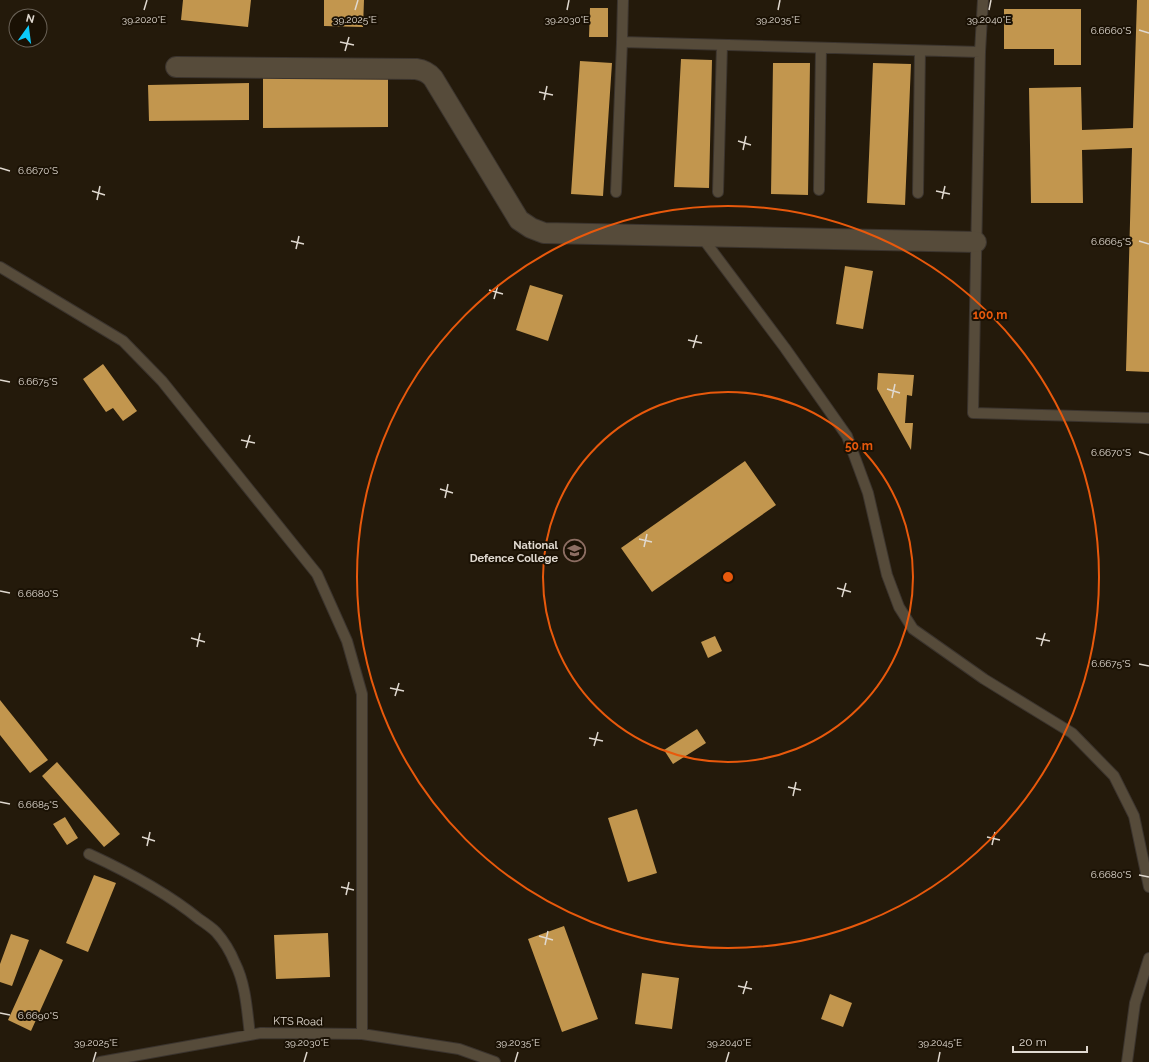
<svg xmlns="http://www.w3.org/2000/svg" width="1149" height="1062" viewBox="0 0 1149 1062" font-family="Raleway,sans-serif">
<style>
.building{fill:#c2964e}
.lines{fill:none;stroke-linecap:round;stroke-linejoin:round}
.service-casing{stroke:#3b342e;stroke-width:12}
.minor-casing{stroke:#3b342e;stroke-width:22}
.service{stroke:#564b3a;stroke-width:10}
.minor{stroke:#564b3a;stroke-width:20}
.ticks{fill:none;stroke:#e0d9d0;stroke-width:1.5}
.ring{fill:none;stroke:#e8590c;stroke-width:2}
.labels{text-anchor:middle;stroke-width:4;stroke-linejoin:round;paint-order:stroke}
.poi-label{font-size:11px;font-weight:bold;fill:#e0d9d0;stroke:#1a1104;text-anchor:end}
.street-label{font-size:11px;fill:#e0d9d0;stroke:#1a1104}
.ticks-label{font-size:10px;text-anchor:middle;fill:#e0d9d0;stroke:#1a1104;stroke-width:4;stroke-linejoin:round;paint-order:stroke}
.centre{fill:#e8590c;stroke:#1a1104;stroke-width:2}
.ring-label{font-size:12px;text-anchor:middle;font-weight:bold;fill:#e8590c;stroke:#1a1104;stroke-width:4;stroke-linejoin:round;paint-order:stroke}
</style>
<rect width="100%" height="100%" fill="#241a0b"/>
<!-- building -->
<path class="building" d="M183 0H251L248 27 181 20Z
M324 0H364L363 27 324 26Z
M1137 0H1149V372L1126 371 1132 148 1082 150 1083 203H1031L1029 88 1081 87 1082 130 1133 128Z
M590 8H608V37H589Z
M1004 9H1081V65H1054V49H1004Z
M681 59 712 60 709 188 674 187Z
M580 61 612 63 603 196 571 194Z
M773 63H810L808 195 771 194Z
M873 63 911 64 905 205 867 203Z
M388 77V127L263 128V78Z
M249 83V120L149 121 148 85Z
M845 266 873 271 863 329 836 324Z
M530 285 563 295 548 341 516 330Z
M103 364 137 411 123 421 113 408 106 412 83 379Z
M878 373 914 375 912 396 907 395 905 423H913L911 450 877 389Z
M745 461 776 505 652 592 621 548Z
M715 636 722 651 708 658 701 642Z
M0 700 48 760 30 773 0 735Z
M697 729 706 743 673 764 664 750Z
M57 762 120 834 104 847 42 776Z
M637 809 657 873 628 882 608 818Z
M65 817 78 838 67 845 53 824Z
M94 875 116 883 88 952 66 943Z
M564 926 598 1019 562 1032 528 939Z
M328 933 330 977 276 979 274 935Z
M11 934 29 940 12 986 0 982V964Z
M40 949 63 960 31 1031 8 1020Z
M642 973 679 978 672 1029 635 1024Z
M830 994 852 1003 843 1027 821 1019Z"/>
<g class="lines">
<defs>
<path id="service" d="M623 0 622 42 980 52
M983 0 980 52 973 413 1149 418
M819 190 821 48
M616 192 622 42
M718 192 722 45
M918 193 920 51
M701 236 785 348 847 436 868 493 887 575 899 607 913 629 984 679 1072 733 1114 776 1134 816 1149 887
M0 267 123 341 162 381 317 574 347 641 362 694V1034
M89 854C128 872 166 892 199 919 205 923 211 927 216 932 224 941 231 953 235 963 246 985 247 1011 250 1035
M100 1062 261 1033 362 1034 459 1049 495 1062
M1127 1062 1135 1003 1149 958"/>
<path id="minor" d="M176 67 416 69C423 70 428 72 433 78L519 220 531 228 544 233 976 242"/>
</defs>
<!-- service casing -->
<use href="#service" class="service-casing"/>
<!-- minor casing -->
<use href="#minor" class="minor-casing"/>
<!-- service -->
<use href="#service" class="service"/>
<!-- minor -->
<use href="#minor" class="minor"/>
</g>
<!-- ticks -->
<path class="ticks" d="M144 10 147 0M355 10 358 0M567 10 569 0M778 10 780 0M989 10 991 0M1139 30 1149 33M340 42 354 45M345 51 349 37M539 92 553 95M544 100 547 86M738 141 751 145M743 150 746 136M0 168 10 171M92 191 105 195M936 191 950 194M942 199 945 186M97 200 100 186M291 241 304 244M1139 241 1149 244M296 249 299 236M489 290 503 294M494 299 498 285M688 340 702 343M693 348 697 335M0 380 10 382M887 389 900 393M892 398 895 384M241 440 255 443M246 448 250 435M1139 452 1149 455M440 489 453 493M445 498 448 484M639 539 652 542M644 547 647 534M837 588 851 592M0 591 10 593M842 597 846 583M191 638 205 642M1036 638 1050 641M1041 646 1045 633M197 647 200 633M1139 664 1149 666M390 688 404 691M395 696 399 683M589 738 603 741M594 746 598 732M788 787 801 790M793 796 796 782M0 802 10 804M142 837 155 841M987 837 1000 840M992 845 995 832M147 846 150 832M1139 875 1149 877M341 887 354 890M346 895 349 882M539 936 553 940M545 945 548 931M738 986 752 989M743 994 747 981M0 1013 10 1015M93 1062 96 1052M304 1062 307 1052M515 1062 518 1052M726 1062 729 1052M938 1062 940 1052"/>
<!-- distance rings -->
<g class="ring">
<circle cx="728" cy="577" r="185"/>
<circle cx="728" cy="577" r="371"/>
</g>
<!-- icons -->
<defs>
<symbol id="school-ring" viewBox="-11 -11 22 22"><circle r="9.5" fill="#1a1104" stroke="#8d6e63" stroke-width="1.5"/><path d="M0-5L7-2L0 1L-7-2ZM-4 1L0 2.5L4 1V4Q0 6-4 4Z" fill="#8d6e63"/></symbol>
</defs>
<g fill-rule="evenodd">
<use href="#school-ring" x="562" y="538" width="25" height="25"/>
</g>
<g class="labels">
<!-- poi labels -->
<g class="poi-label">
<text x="558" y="549">National<tspan x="558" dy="13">Defence College</tspan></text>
</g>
<!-- street labels -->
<g class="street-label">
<text transform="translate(298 1021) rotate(1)" y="4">KTS Road</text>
</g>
</g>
<g class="ticks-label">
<text x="144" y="23">39.2020°E</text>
<text x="355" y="23">39.2025°E</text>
<text x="567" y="23">39.2030°E</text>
<text x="778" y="23">39.2035°E</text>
<text x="989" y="23">39.2040°E</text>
<text x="1111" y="34">6.6660°S</text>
<text x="38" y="174">6.6670°S</text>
<text x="1111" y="245">6.6665°S</text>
<text x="38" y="385">6.6675°S</text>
<text x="1111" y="456">6.6670°S</text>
<text x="38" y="597">6.6680°S</text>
<text x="1111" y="667">6.6675°S</text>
<text x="38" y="808">6.6685°S</text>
<text x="1111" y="878">6.6680°S</text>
<text x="38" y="1019">6.6690°S</text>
<text x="96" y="1046">39.2025°E</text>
<text x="307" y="1046">39.2030°E</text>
<text x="518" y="1046">39.2035°E</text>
<text x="729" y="1046">39.2040°E</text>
<text x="940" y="1046">39.2045°E</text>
</g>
<circle cx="728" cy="577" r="6" class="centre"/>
<g class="ring-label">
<text x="990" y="319">100 m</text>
<text x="859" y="450">50 m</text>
</g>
<!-- north arrow -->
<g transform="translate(28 28) rotate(14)"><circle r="19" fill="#1a1104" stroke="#696156"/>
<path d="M0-3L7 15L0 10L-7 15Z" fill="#0ccafa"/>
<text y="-6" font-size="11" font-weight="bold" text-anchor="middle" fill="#e0d9d0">N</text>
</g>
<!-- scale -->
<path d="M1013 1046v6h74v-6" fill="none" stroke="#e0d9d0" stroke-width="2"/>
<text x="1019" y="1046" font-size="12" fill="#e0d9d0" stroke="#1a1104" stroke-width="3" paint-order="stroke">20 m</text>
</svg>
